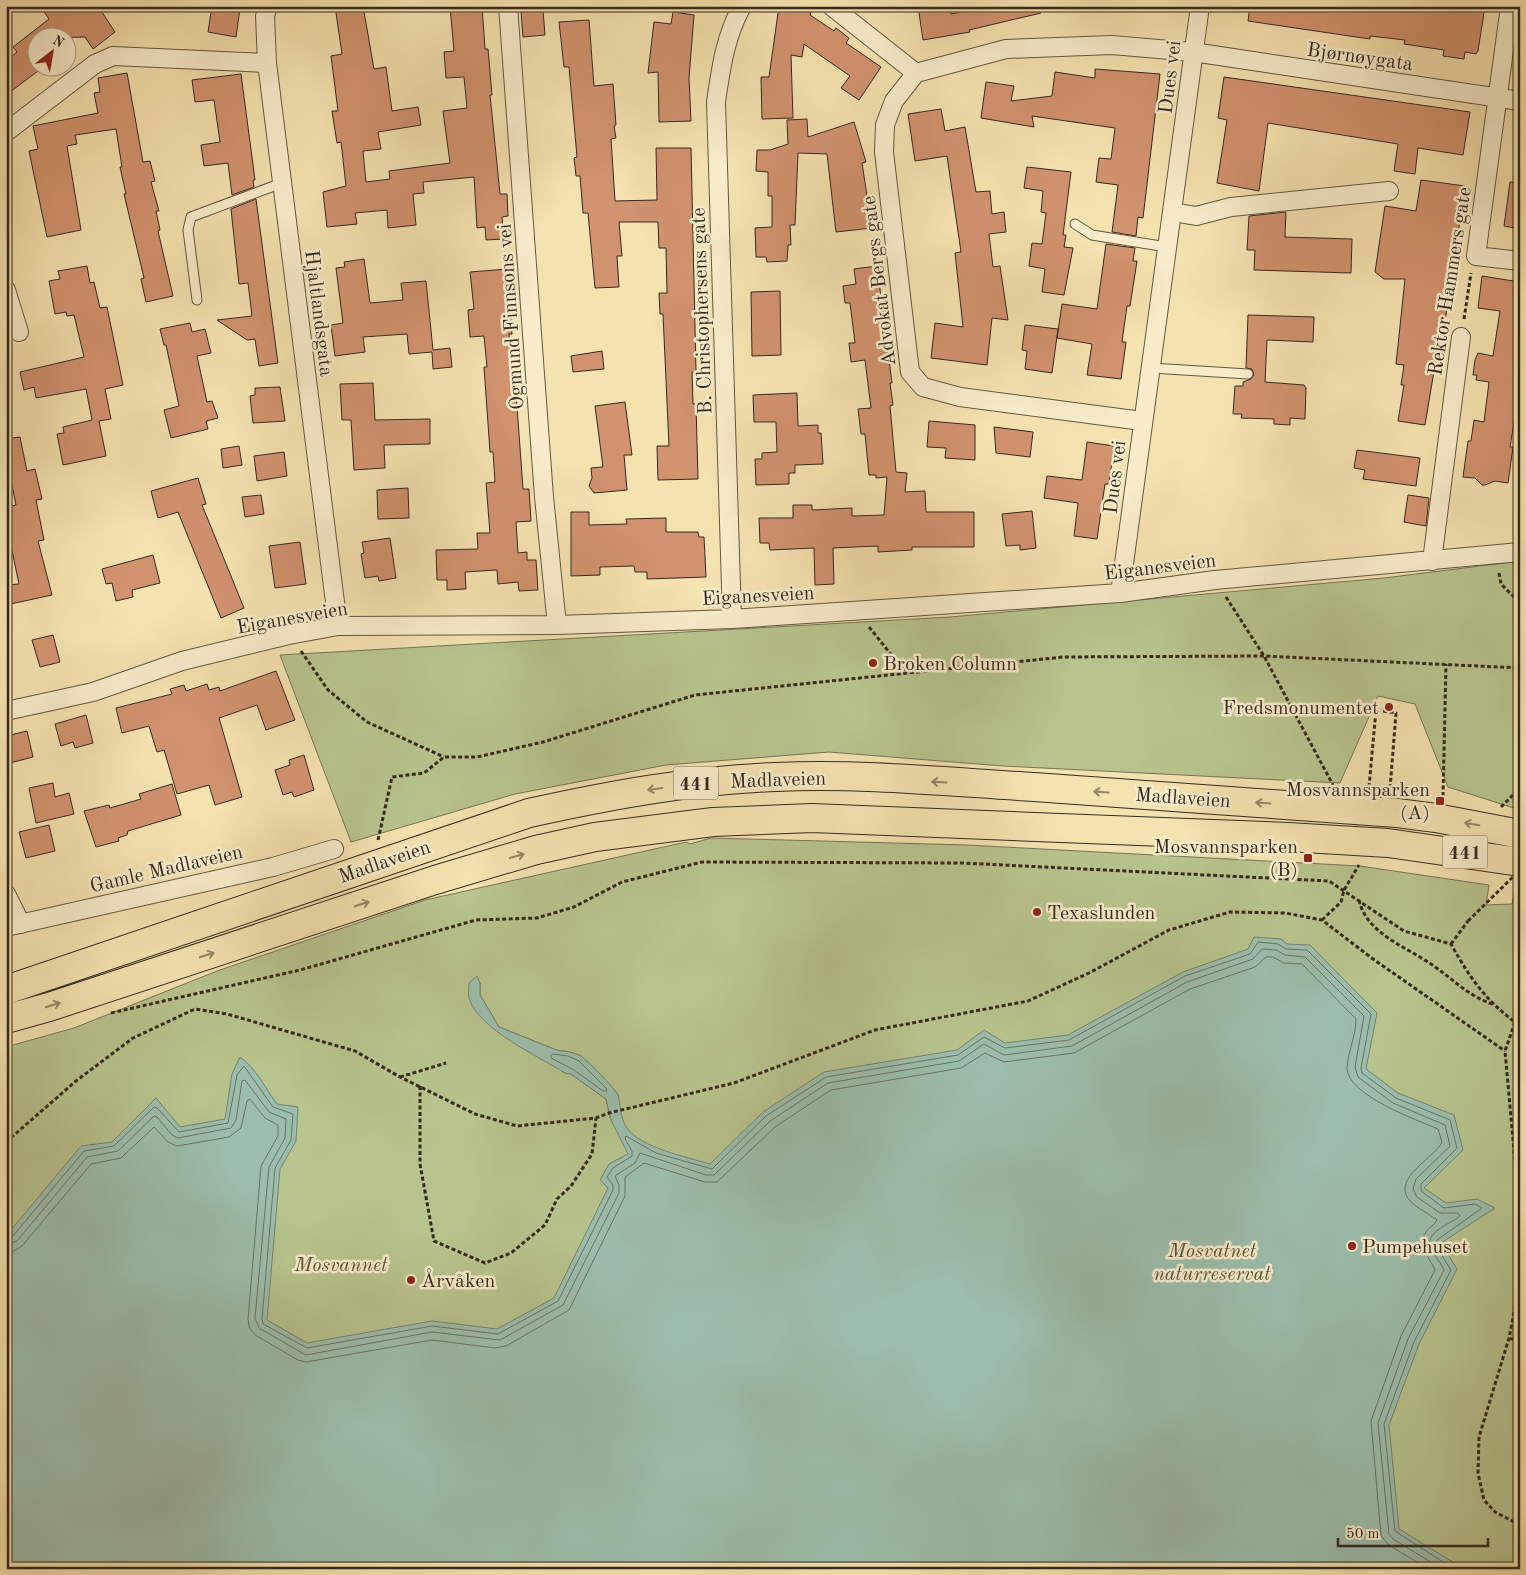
<svg xmlns="http://www.w3.org/2000/svg" width="1526" height="1575" viewBox="0 0 1526 1575" font-family="'Old Standard TT',serif">
<style>
.green{fill:#b8c48d;stroke:#767656;fill-rule:evenodd}
.water{fill:#9cbeac;stroke:#738274}
.lines{fill:none;stroke-linecap:round;stroke-linejoin:round}
.shore{stroke:#687466;stroke-width:1}
.building{fill:#d1926e;stroke:#35291f}
.service-casing{stroke:#655743;stroke-width:11}
.minor-casing{stroke:#655743;stroke-width:20}
.primary-casing{stroke:#35291f;stroke-width:30}
.path{stroke:#35291f;stroke-width:3;stroke-dasharray:4 2.5;stroke-linecap:butt}
.service{stroke:#f8eccb;stroke-width:9}
.minor{stroke:#f8eccb;stroke-width:18}
.primary{stroke:#f4e2af;stroke-width:28}
.path-bridge{stroke:#35291f;stroke-width:3;stroke-dasharray:4 2.5;stroke-linecap:butt}
.oneway{stroke:#948667}
.poi-dot{fill:#8f2418;stroke:#f8eccb;stroke-width:2}
.labels{text-anchor:middle;stroke-width:5;stroke-linejoin:round;paint-order:stroke}
.shield{fill:#f8eccb;stroke:#706453;stroke-width:1}
.shield-label{font-size:19px;font-weight:bold;fill:#35291f}
.street-label{font-size:20px;fill:#35291f;stroke:#f8eccb}
.poi-label{font-size:20px;fill:#35291f;stroke:#f8eccb;text-anchor:start}
.park-label{font-size:20px;font-style:italic;fill:#56503a;stroke:#f8eccb}
</style>
<rect width="100%" height="100%" fill="#f4e2af"/>
<filter id="stains"><feTurbulence type="fractalNoise" baseFrequency=".004" numOctaves="4"/><feColorMatrix values="0 0 0 0 .2 0 0 0 0 .09 0 0 0 0 .02 0 0 0 .5 -.17"/></filter>
<radialGradient id="worn" r=".72"><stop offset=".6" stop-color="#630" stop-opacity="0"/><stop offset="1" stop-color="#630" stop-opacity=".3"/></radialGradient>
<!-- green -->
<path class="green" d="M1520 561V810L1448 787 1415 704 1378 696 1340 783 1003 766 829 752 666 765 515 794 351 842 280 655 950 617 1384 578Z
M711 838 967 845 1360 866 1489 885 1486 905 1512 904 1515 890 1520 891V1569H6V1047L74 1028 217 971 425 900 686 842 690 844ZM469 983H480V995L499 1027 559 1051C585 1050 602 1078 618 1095L619 1103 610 1118 606 1099 571 1074 565 1072 497 1031Z"/>
<!-- water -->
<path class="water" d="M1254 937 1281 939 1287 944 1310 945 1377 1013 1366 1069 1398 1093 1454 1115 1463 1150 1424 1188 1446 1203 1477 1199 1495 1208 1441 1243 1457 1269 1419 1344 1389 1425 1399 1529 1464 1569H6V1236L81 1146 112 1142 156 1098 180 1127 225 1119 232 1074 240 1057C256 1068 265 1088 277 1104L298 1107 296 1141 280 1169 267 1320 307 1343 432 1321 497 1329 554 1298 608 1188 600 1180 609 1164 628 1154 611 1120 606 1099 571 1074 565 1073C538 1056 478 1029 469 998 468 993 469 987 469 983L477 976 480 983V995L499 1027 559 1051C567 1051 573 1052 581 1056 586 1060 616 1089 618 1095 621 1105 620 1119 627 1128 641 1148 687 1157 710 1164L763 1112 824 1072 957 1050 984 1030 1005 1043 1068 1035 1183 972 1248 949Z"/>
<g class="lines">
<!-- shore -->
<path class="shore" d="M553 1054 568 1056 579 1061 606 1088 607 1091H603L574 1070 551 1058V1056Z
M6 1239 12 1237 84 1151 114 1146 154 1107 157 1108 179 1132 228 1123 237 1075 244 1066 273 1107 293 1114 291 1140 275 1168 262 1319 263 1324 307 1348 432 1326 498 1334 558 1301 613 1190V1185L607 1177 613 1168 632 1156V1151L625 1139 626 1136 656 1153 712 1169 766 1116 826 1077 958 1055 984 1037 1005 1048 1069 1040 1185 976 1250 954 1258 942 1278 944 1286 949 1307 950 1371 1014 1361 1068 1362 1073 1396 1098 1450 1120 1457 1148 1421 1184V1191L1444 1208 1475 1204 1482 1208 1437 1240 1436 1246 1451 1270 1414 1342 1384 1424 1395 1531 1454 1569
M6 1245 17 1241 87 1157 118 1151 154 1116 157 1117 172 1135 178 1138 231 1128 236 1120 242 1081 245 1080 269 1112 286 1119 285 1138 269 1167 255 1318 259 1328 306 1355 432 1332 500 1340 563 1305 619 1193V1185L615 1176 635 1163 640 1153 706 1175H714L770 1121 828 1083 959 1061 984 1044 1004 1055 1072 1046 1187 982 1253 959 1262 949 1276 950 1285 955 1305 957 1364 1016 1355 1067 1358 1077 1393 1103 1445 1125 1450 1146 1416 1179 1413 1189 1417 1197 1440 1213H1458L1460 1216C1451 1224 1423 1232 1431 1249 1435 1256 1441 1263 1444 1270L1408 1339 1378 1423 1389 1534 1393 1539 1442 1569
M6 1253 14 1251 22 1246 91 1164 121 1158 154 1127 168 1142 177 1146 229 1137 241 1128 247 1101 250 1099 265 1118 278 1125V1136L261 1166 248 1319 249 1327 255 1335 298 1360 306 1362 432 1340 495 1348 506 1346 569 1310 625 1196V1177L644 1163 705 1182H717L775 1127 831 1090 961 1068 985 1053 1004 1062 1074 1053 1190 989 1255 967 1266 957H1273L1284 963 1302 964 1356 1019C1356 1035 1348 1052 1347 1068 1347 1095 1417 1120 1438 1129L1442 1142C1434 1159 1389 1179 1411 1202 1419 1209 1429 1214 1437 1220 1435 1225 1429 1227 1426 1232 1416 1246 1430 1258 1435 1270L1401 1336 1371 1421 1381 1536 1389 1545 1428 1569"/>
</g>
<!-- building -->
<path class="building" d="M40 6H98L115 32 93 49 85 37 38 38V71L6 95V61L17 52 13 47 49 19Z
M212 6 240 8 236 37 208 32Z
M335 6H363L374 69 386 67 392 111 418 107 421 125 378 132 381 149 363 151 366 182 390 179 389 171 450 163 443 111 467 108 464 77 446 78 444 52 454 51 450 6H482L485 49H488L492 95H490L500 194H507L508 216 502 217 504 239 486 240 485 227 477 228 474 177 423 182 424 193 413 194 416 225 388 228 387 210 355 213 357 224 327 227 323 192 346 186 341 142 337 143 332 111H338L331 56 342 54Z
M779 6H796L795 10 811 12 810 15 834 31 836 28 849 38 846 43 881 67 859 100 841 88 850 76 804 44 802 57 791 55 793 118 762 119 761 77H769Z
M918 6H949L951 14 988 6H1041V13L969 30 970 32 923 40Z
M1250 6H1485L1478 51 1476 54 1465 52 1464 59 1443 56 1444 50 1404 44 1405 40 1370 36V39L1248 21Z
M543 10 545 35 523 37 521 12Z
M673 12 694 15 689 78 691 121 659 122 658 72 648 73 654 22 671 24Z
M589 20 594 86 613 84 616 125 614 126 616 138 611 139 615 201 657 200 656 148H691L696 372H692L693 404H696L698 479 658 480 657 446H669L663 314H660L659 293H667L666 248H659L658 222H619L622 256H617L619 287 595 288 588 213H583L580 176H576L574 158 577 157 569 67H564L559 22Z
M1095 69 1160 74 1143 218 1138 217 1136 236 1112 232 1118 185 1096 182 1099 158 1111 159 1115 128 1032 116 1034 127 981 118 986 82 1014 86 1011 101 1052 96 1055 72 1095 78Z
M127 73 143 162 150 161 155 181 151 182 159 211H156L160 230 158 231 173 296 146 302 141 279 144 278 124 194H126L120 167H122L116 129 75 135 77 144 67 146 81 230 47 237 29 151 38 149 33 126 98 113 94 93 100 92 98 78Z
M241 74 255 180H253L254 187 232 195 228 163 204 166 201 145 220 142 214 100 195 102 192 80Z
M1224 77 1470 112 1463 155 1418 148 1415 174 1394 171 1398 144 1268 123 1259 191 1217 183 1227 120 1218 118Z
M941 109 945 131 965 127 976 192 990 191 992 214 1004 212 1006 232 989 234 993 267 1000 266 1008 320 992 318 987 365 931 358 935 323 963 327 955 253 961 252 947 156 915 161 908 114Z
M807 119 808 137 854 122 866 162 862 163 872 228 836 232 827 154 798 153 795 225H790L791 245H788L787 261 767 262 766 257H756L755 228 772 227V196H768V172L756 171 757 150H770L788 144 787 120Z
M1027 167 1071 172 1063 235H1066L1064 247 1073 248 1064 295 1042 292 1045 269 1029 266 1032 243 1042 244 1046 213 1041 212 1043 191 1024 188Z
M1421 180 1465 186 1442 342 1439 341 1425 425 1398 421 1404 385H1401L1404 365 1396 364 1405 279H1384L1375 272 1385 206 1416 211Z
M1510 182 1520 183V229L1504 226Z
M256 199 278 363 259 366 255 339 247 340 217 320 252 316 248 283 239 284 231 209Z
M1286 212 1285 237 1352 239 1351 273 1254 270 1255 250H1247L1249 216Z
M1106 244 1135 248 1133 261H1137L1130 306H1127L1122 342H1126L1121 379 1087 375 1092 344 1057 338 1062 304 1097 309Z
M364 259 370 303 403 300 401 283 426 281 433 350 450 348 452 367 433 369 432 352 409 354 407 334 363 337 365 352 335 356 331 325 343 323 336 268 345 267 344 262Z
M87 266 90 283 94 282 100 308 107 307 123 385 105 389 111 419 99 421 106 456 63 465 57 434 64 433 63 427 92 420 86 389 36 398 34 387 24 390 20 372 84 357 74 315 67 316 66 312 55 314 49 281 60 279 58 271Z
M877 266 892 383H890L893 405 890 406 896 472 907 473 905 492 925 491 926 512H974V547H912V550L878 552V546L833 548 834 584 815 585 814 548 770 550 769 543H760L759 518H793V505H812V510L852 508V516L884 515 887 477 876 478V475H869L865 434H861L858 409 871 408 865 360 851 362 849 343H855L850 303H845L843 286 856 284 854 269Z
M507 269 512 334H509L511 365H514L523 489H529L531 521 516 522 518 553 527 552V560H536L538 590 519 591 518 582 498 584 497 570 465 572 466 589 447 590V580H437L436 550 478 549 477 533H490L486 483 495 482 493 452H490L484 367H487L484 336 470 337 468 310 474 309 470 272Z
M1482 276 1520 282V387L1510 447H1513L1508 483 1495 481 1485 485H1482L1475 478 1463 477 1468 441H1471L1474 420 1484 422 1489 382 1476 380 1477 375H1473L1475 360 1478 353 1493 356 1500 311 1478 308Z
M780 291 781 355 752 356 751 292Z
M1248 315 1314 317 1313 342 1267 340 1265 382 1304 385 1306 388 1305 419 1290 418V425L1274 424V419L1241 418 1242 414H1233L1235 386H1243V382L1251 379 1254 375 1252 369 1246 368Z
M190 323 192 332 205 329 211 353 197 356 207 402 212 401 218 418 206 421 208 429 171 438 164 410 179 406 166 345H164L160 329Z
M1025 325 1058 329 1052 373 1025 369 1027 351 1022 350Z
M602 351 604 369 573 372 571 356Z
M373 383 375 420 430 419V444L384 445 385 468 354 470 351 420H342L340 384Z
M280 387 285 421 253 423 250 396 255 395V388Z
M797 393 798 426 818 425V433H821L823 464 795 465V473H789V484L756 485 755 459H762V453L777 452 776 422H754L753 395Z
M625 402 632 455H624L627 490 594 493 589 486 592 478 591 468 603 467 595 406Z
M929 421 975 425V460L945 458 946 448 927 447Z
M994 427 1033 432 1030 457 996 453Z
M20 437 27 471 35 469 42 499 36 500 44 540 38 541 52 595 6 605V585L19 584 10 541 6 542V507L16 505 9 471H6V439Z
M1087 442 1114 446 1109 484H1105L1097 539 1074 536 1078 503 1044 498 1047 476 1082 480Z
M239 446 242 465 223 468 221 449Z
M1357 450 1420 458 1416 486 1363 479 1365 470 1354 468Z
M284 452 287 476 257 481 254 456Z
M198 478 206 504 202 505 244 608 221 618 178 512 158 518 151 491Z
M408 488 409 518 378 519 377 490Z
M261 495 264 514 245 517 242 497Z
M1408 495 1429 498 1426 526 1404 522Z
M1032 511 1036 548 1020 550V545L1006 546 1002 514Z
M571 512H589V525L627 524 626 519 666 518V532H698L699 537H704L706 577 647 579V572H635L634 566 600 567V575L571 576Z
M390 538 396 578 379 581 378 576 365 578 361 554 364 553 362 542Z
M300 542 306 584 275 588 269 546Z
M153 555 160 583 132 590 133 597 116 601 112 583 106 584 102 569Z
M53 635 60 662 40 667 32 640Z
M276 671 295 720 266 730 257 705 219 718 242 797 215 805 209 785 177 794 164 750 157 752 149 726 122 733 116 708 172 694 170 689 184 685 186 691 207 684 209 690 219 687 220 691Z
M86 715 93 743 75 748 73 742 61 746 55 724Z
M27 731 33 757 6 764V736Z
M304 755 314 790 294 797 292 792 283 795 275 770 290 765 289 760Z
M53 783 55 797 69 793 74 814 36 823 29 788Z
M172 784 181 815 128 831 127 835 118 838 119 841 96 847 84 811 109 805 110 808 141 799 139 794Z
M49 825 55 851 26 858 19 832Z"/>
<g class="lines">
<defs>
<path id="service" d="M1075 224 1092 235 1167 247
M197 300 188 230 191 217 282 183
M1151 368 1248 374"/>
<path id="minor" d="M268 6 265 16 267 63 338 626
M508 6 544 497 557 625
M831 6 916 73
M1510 6 1476 256 1520 261
M6 132 95 64 113 56 267 63
M1173 212 1196 216 1231 207 1389 191
M6 290 19 332
M1142 421 960 397 923 387 910 372 884 152 885 125 894 101 916 73 1006 49 1112 45 1193 52 1520 101
M1432 561 1461 337
M1120 593 1200 6
M732 619 716 102C721 68 725 37 742 6
M6 711 93 692 182 661 289 635 338 626 557 625 732 619 1120 593 1215 580 1520 552
M6 894 21 924
M6 927 273 867 334 849"/>
<path id="primary" d="M6 990 529 813C611 795 692 780 776 777 862 773 949 782 1034 787 1155 796 1276 804 1397 813L1436 818 1520 834
M6 1019 49 1007 435 880 536 850 595 837 713 822 812 818 1288 837 1388 843 1520 862"/>
</defs>
<!-- service casing -->
<use href="#service" class="service-casing"/>
<!-- minor casing -->
<use href="#minor" class="minor-casing"/>
<!-- primary casing -->
<use href="#primary" class="primary-casing"/>
<!-- path -->
<path class="path" d="M1464 319 1471 273
M1499 573 1501 584 1520 603
M1226 597 1264 656 1333 785
M869 627 906 673
M301 651 328 690 367 722 444 757
M1369 787 1376 710 1396 713 1390 789
M1443 796 1446 664
M1501 807 1520 788
M378 840 392 777 424 773 444 757H477L543 742 695 695 1063 657 1264 656 1520 668
M1359 900C1366 933 1406 947 1431 964 1453 979 1469 997 1495 1005
M1322 920 1341 902 1344 890 1359 865
M1451 944 1468 921
M111 1013 300 970 476 920 537 918 574 907 622 882 702 862 962 863 1329 881 1404 931 1451 944C1471 980 1486 1001 1520 1026
M1515 1022 1505 1051 1517 1184V1298L1509 1338 1479 1437 1478 1473 1484 1500 1495 1512 1520 1525
M400 1077 446 1063
M420 1086V1164L434 1241 485 1263 511 1253 545 1225 557 1199 571 1186 592 1154 596 1118
M6 1142 76 1081 133 1038 195 1009 227 1014 355 1051 400 1077 475 1114 517 1126 596 1118 609 1113 734 1083 875 1030 1028 1001 1089 973 1169 930 1230 912 1285 913 1322 920 1373 959 1505 1051
M1510 1338 1520 1344"/>
<!-- service -->
<use href="#service" class="service"/>
<!-- minor -->
<use href="#minor" class="minor"/>
<!-- primary -->
<use href="#primary" class="primary"/>
<!-- path-bridge -->
<path class="path-bridge" d="M1468 921 1520 870"/>
</g>
<!-- one-way arrows -->
<defs><path id="oneway-shaft" d="M-6 0H5M1.5-3L5.5 0L1.5 3" fill="none" stroke-width="1.6" stroke-linecap="round" stroke-linejoin="round" transform="scale(1.25)"/></defs>
<g class="oneway">
<use href="#oneway-shaft" transform="translate(939 782) rotate(-177)"/>
<use href="#oneway-shaft" transform="translate(655 789) rotate(172)"/>
<use href="#oneway-shaft" transform="translate(1101 792) rotate(-176)"/>
<use href="#oneway-shaft" transform="translate(1263 803) rotate(-176)"/>
<use href="#oneway-shaft" transform="translate(1472 824) rotate(-170)"/>
<use href="#oneway-shaft" transform="translate(517 856) rotate(-16)"/>
<use href="#oneway-shaft" transform="translate(362 904) rotate(-18)"/>
<use href="#oneway-shaft" transform="translate(207 955) rotate(-18)"/>
<use href="#oneway-shaft" transform="translate(53 1005) rotate(-18)"/>
</g>
<!-- markers -->
<g class="poi-dot">
<circle cx="873" cy="663" r="5"/>
<circle cx="1389" cy="707" r="5"/>
<rect x="1435" y="796" width="10" height="10" rx="2.5"/>
<rect x="1303" y="853" width="10" height="10" rx="2.5"/>
<circle cx="1037" cy="912" r="5"/>
<circle cx="1352" cy="1246" r="5"/>
<circle cx="411" cy="1280" r="5"/>
</g>
<g class="labels">
<!-- shield labels -->
<g class="shield">
<rect x="673.5" y="766.5" width="45" height="33" rx="4"/>
<rect x="1442.5" y="835.5" width="45" height="33" rx="4"/>
</g>
<g class="shield-label">
<text x="696" y="790">441</text>
<text x="1465" y="859">441</text>
</g>
<!-- street labels -->
<g class="street-label">
<text transform="translate(1360 56) rotate(8)" y="7">Bjørnøygata</text>
<text transform="translate(1169 77) rotate(-83)" y="7">Dues vei</text>
<text transform="translate(878 281) rotate(-97)" y="7">Advokat Bergs gate</text>
<text transform="translate(1449 281) rotate(-81)" y="7">Rektor Hammers gate</text>
<text transform="translate(701 311) rotate(-92)" y="7">B. Christophersens gate</text>
<text transform="translate(320 313) rotate(83)" y="7">Hjaltlandsgata</text>
<text transform="translate(510 317) rotate(-94)" y="7">Ogmund Finnsons vei</text>
<text transform="translate(1114 477) rotate(-83)" y="7">Dues vei</text>
<text transform="translate(1160 566) rotate(-7)" y="7">Eiganesveien</text>
<text transform="translate(758 595) rotate(-3)" y="7">Eiganesveien</text>
<text transform="translate(292 617) rotate(-10)" y="7">Eiganesveien</text>
<text transform="translate(778 779) rotate(-2)" y="7">Madlaveien</text>
<text transform="translate(1183 797) rotate(4)" y="7">Madlaveien</text>
<text transform="translate(384 861) rotate(-19)" y="7">Madlaveien</text>
<text transform="translate(166 868) rotate(-13)" y="7">Gamle Madlaveien</text>
</g>
<!-- poi labels -->
<g class="poi-label">
<text x="883" y="670">Broken Column</text>
<text x="1379" y="714" text-anchor="end">Fredsmonumentet</text>
<text x="1430" y="796" text-anchor="end">Mosvannsparken<tspan x="1430" dy="23">(A)</tspan></text>
<text x="1298" y="853" text-anchor="end">Mosvannsparken<tspan x="1298" dy="23">(B)</tspan></text>
<text x="1047" y="919">Texaslunden</text>
<text x="1362" y="1253">Pumpehuset</text>
<text x="421" y="1287">Årvåken</text>
</g>
<!-- park labels -->
<g class="park-label">
<text x="1212" y="1257">Mosvatnet<tspan x="1212" dy="23">naturreservat</tspan></text>
<text x="341" y="1271">Mosvannet</text>
</g>
</g>
<!-- margin -->
<rect width="1526" height="1575" fill="none" stroke="#f4e2af" stroke-width="25"/>
<rect x="8" y="8" width="1511" height="1560" fill="none" stroke="#35291f" stroke-width="2.5"/>
<rect x="12" y="12" width="1501" height="1550" fill="none" stroke="#35291f"/>
<!-- north arrow -->
<g transform="translate(52 52) rotate(31)"><circle r="24" fill="#f8eccb" stroke="#aa9e86"/>
<path d="M0-4L9 19L0 12L-9 19Z" fill="#8f2418"/>
<text y="-8" font-size="14" font-weight="bold" text-anchor="middle" fill="#35291f">N</text>
</g>
<!-- scale -->
<path d="M1338 1538v8h150v-8" fill="none" stroke="#35291f" stroke-width="2.5"/>
<text x="1346" y="1538" font-size="15" fill="#35291f" stroke="#f8eccb" stroke-width="4" paint-order="stroke">50 m</text>
<rect width="100%" height="100%" filter="url(#stains)"/>
<rect width="100%" height="100%" fill="url(#worn)"/>
</svg>
